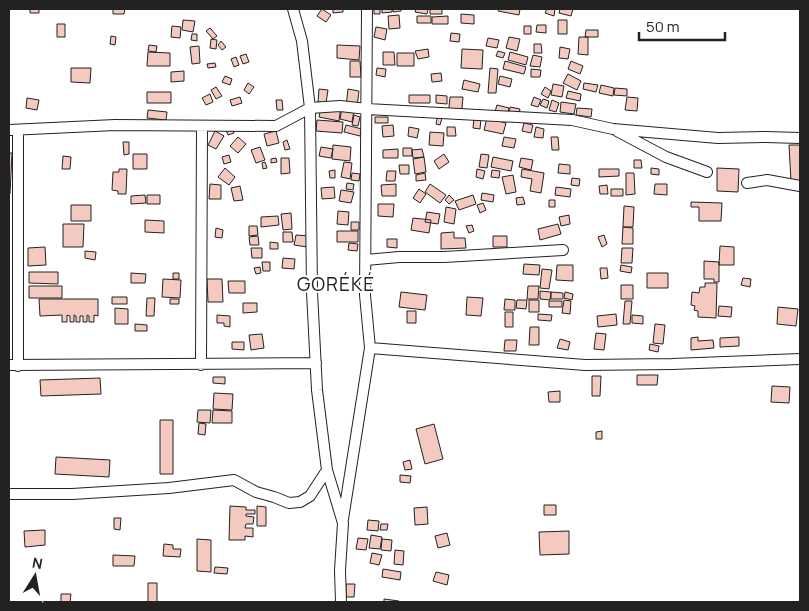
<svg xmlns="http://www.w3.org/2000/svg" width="809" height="611" viewBox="0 0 809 611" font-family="Manrope,sans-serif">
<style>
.building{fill:#f3c9c0;stroke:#222}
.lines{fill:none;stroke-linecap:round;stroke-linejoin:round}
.minor-casing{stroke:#222;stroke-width:12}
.minor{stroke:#fff;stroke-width:10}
.labels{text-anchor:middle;stroke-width:4;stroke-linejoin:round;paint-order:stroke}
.quarter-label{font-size:19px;letter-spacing:1px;fill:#222;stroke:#fff}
</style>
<rect width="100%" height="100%" fill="#fff"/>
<!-- building -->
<path class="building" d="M30 9H39V13H30Z
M113 9H125L124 14H113Z
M322 9 331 15 326 22 317 16Z
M333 9H343V12L333 13Z
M374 9H380V14H374Z
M382 9H392V12L382 13Z
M393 9H401V11L393 12Z
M416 9H428L427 14 415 12Z
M430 9H442V14H430Z
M499 9H520L519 15 498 11Z
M547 9H555L554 16 545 13Z
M560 9H573L571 16 559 13Z
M461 14 474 15V24L461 23Z
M399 15 400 28 389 29 388 16Z
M417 16H431V23H417Z
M448 16V24H432V17Z
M183 20 195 21 193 32 182 30Z
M558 20H567V34H558Z
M57 24H65V37H57Z
M537 25H546V33L536 32Z
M172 26 181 27 180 38 171 37Z
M524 26H531V34H524Z
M376 27 387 29 385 40 374 37Z
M210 28 217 36 213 39 206 31Z
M586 30H598V37H585Z
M451 33 460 34 459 42 450 41Z
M192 34H197V41L191 40Z
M111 36 116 37 115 45 110 44Z
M509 37 520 39 517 51 506 48Z
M579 37H588V55L578 54Z
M488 38 499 40 497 48 486 46Z
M211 39 217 40 216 49 210 48Z
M221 41 226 47 222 50 218 45Z
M534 44H541L542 53H534Z
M149 45 157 46 156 52 148 51Z
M337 45 360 46 359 60 337 58Z
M199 46 200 63 192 64 190 47Z
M560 47 570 49 568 59 559 58Z
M428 49 429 57 418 59 415 51Z
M462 49 483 50 482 69 461 68Z
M498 51 505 53 503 58 496 56Z
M148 52 170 53V66H147Z
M383 52H394L395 65H383Z
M510 52 528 57 526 65 508 60Z
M397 53H414V66H397Z
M246 54 249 62 243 64 240 56Z
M533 55 542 57 540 67 530 66Z
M236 57 239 65 234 67 231 59Z
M350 61H360L361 77H350Z
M505 61 526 67 524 74 503 69Z
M571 61 583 66 580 74 568 69Z
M215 63 216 67 208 68 207 64Z
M71 68H91L90 83 71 82Z
M377 68 386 69 385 77 376 75Z
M490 68 498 69 496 93H488Z
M531 69 541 70 540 77H531Z
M184 71V81L171 82V72Z
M441 73 442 81 432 82 431 74Z
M568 74 581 81 577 90 563 83Z
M225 76 232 79 230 85 222 82Z
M500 76 512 79 510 87 498 84Z
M464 80 480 84 478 92 462 89Z
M248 83 254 87 249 94 244 90Z
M584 83 598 85 596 92 583 89Z
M553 84 564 86 562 97 551 95Z
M601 85 614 88 613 96 599 93Z
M216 87 222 96 216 99 211 90Z
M545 87 551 91 548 98 541 94Z
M615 88 627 89V96L614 95Z
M319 89 328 90 326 103 318 102Z
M348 89 359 91 357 107 346 106Z
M568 91 581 94 580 101 566 98Z
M147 92H171V103H147Z
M210 94 213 102 206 105 202 98Z
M409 95H430V103H409Z
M436 95 447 96V104L436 103Z
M240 97 242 103 232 106 230 100Z
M450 97H463L461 118 448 117Z
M534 97 541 100 538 107 531 105Z
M627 97 638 98 637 111 625 110Z
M27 98 39 100 37 110 26 108Z
M543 99 549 101 547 108 540 105Z
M276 100H282L283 110H277Z
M552 100 559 103 556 112 549 110Z
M561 102 576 104 574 114 560 112Z
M322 103 341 106 339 121 319 117Z
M497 105 509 108 506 121 493 118Z
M510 107 520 109 518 119 509 117Z
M342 108 354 110 352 122 340 119Z
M577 108 592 109 591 117 576 115Z
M148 110 167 112 166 120 147 118Z
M438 114 443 115 440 125 436 124Z
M354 115 360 117 358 126 352 125Z
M375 117H388V123H375Z
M474 117 481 118 480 129 473 128Z
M487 118 506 123 503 134 484 130Z
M317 120 343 122 342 133 316 131Z
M524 123 533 125 531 133 522 131Z
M346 125 362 129 360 136 344 132Z
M393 125 394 136 383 137 382 126Z
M409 127 419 129 417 138 408 136Z
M447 127H455L456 136H447Z
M536 127 544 129 543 138 534 137Z
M232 128 234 133 228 135 226 130Z
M215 131 224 136 216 149 208 145Z
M276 131 279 143 267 146 264 134Z
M430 132 444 133 443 146 429 145Z
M238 137 246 144 238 153 230 146Z
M504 137 516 139 514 148 502 146Z
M551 137H558L559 150H552Z
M287 140 290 149 285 150 283 142Z
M123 142H129V154L124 155Z
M333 145 351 147 350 161 332 159Z
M789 145H800V182H791Z
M260 147 265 160 256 163 251 150Z
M321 147 333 149 331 158 319 156Z
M403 148H412V156H403Z
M398 149V158H383V150Z
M422 149 424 157 413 158 412 150Z
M9 153H12L10 194H9Z
M133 154H147V169H133Z
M444 154 449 162 439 169 434 161Z
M481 154 489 155 487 168 479 167Z
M229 155 231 162 224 164 222 157Z
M63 156 71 157 70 169H62Z
M424 157 426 172 415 174 413 159Z
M493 157 513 161 511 171 491 167Z
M276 158 277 162 271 163V159Z
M281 158H289L290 173 281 174Z
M521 158 533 160 531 170 519 167Z
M634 160H641L642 168H634Z
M265 162 267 168 263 169 262 163Z
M344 162 352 163 350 179 341 177Z
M559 164 570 165V174L558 173Z
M399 165H409V174H400Z
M225 168 235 177 229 185 218 177Z
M651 168 659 169V175L651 174Z
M717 168 739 169 738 192 717 191Z
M119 169H127L126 194H118V191L112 190 113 172H119Z
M477 169 485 171 483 179 476 177Z
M522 169 544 173 541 193 530 191 532 179 521 177Z
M599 169H619V176L599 177Z
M335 170V178H330L329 171Z
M492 170 500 171 499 178 491 177Z
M387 171H396L395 181H386Z
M352 173 360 174 359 181 351 180Z
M425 173 426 180 416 181V175Z
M626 173H634L635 194 626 195Z
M513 175 516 192 506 194 502 177Z
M572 178 580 179 579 186 571 185Z
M347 183 354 184 353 190 346 189Z
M210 184 221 185V199H209Z
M396 184V196H382L381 185Z
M430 184 446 195 440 203 425 192Z
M655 184H667V195L654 194Z
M607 185 608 194H600L599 186Z
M240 186 243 200 234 201 231 188Z
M334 187 335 198 322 199 321 188Z
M556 187 571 189 570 197 555 195Z
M419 189 426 194 420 203 413 198Z
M611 189H623V196H611Z
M341 190 354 192 351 203 339 201Z
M482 193 494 195 493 202 481 200Z
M145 195 146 203 131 204V196Z
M147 195H160V204H147Z
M449 195 454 200 449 204 445 200Z
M473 195 476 204 459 210 455 201Z
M523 197 525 204 517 205 516 198Z
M549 200H555V207H549Z
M691 202 722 203 721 221H699V207H691Z
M483 203 486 210 480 213 477 205Z
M378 204H394L393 217 378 216Z
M71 205H91V221H71Z
M624 206 634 207 633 227H623Z
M446 207 456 209 454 224 444 222Z
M338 211 349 212 348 225 337 224Z
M427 212 440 214 438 224 425 222Z
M291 213 292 229 283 230 281 214Z
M569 215 570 224 561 226 559 217Z
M278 216 279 225 261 227V217Z
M413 218 431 220 429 233 411 230Z
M145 220 164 221V233L145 232Z
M351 222H359V230H351Z
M63 224H84L83 247H63Z
M558 224 561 234 540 240 538 229Z
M472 225 474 231 469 233 466 226Z
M249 226H257L258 235 249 236Z
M623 227 633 228V244H622Z
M216 228 223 230 222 238 215 237Z
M337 231H358V242H337Z
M283 232H292L293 242H283Z
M454 232V238H465L466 248 441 249V233Z
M296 235 309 236 307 247 294 245Z
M604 235 607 244 602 247 598 237Z
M258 236 259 245H250L249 237Z
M493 236H507V247H493Z
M387 239H397V248L387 247Z
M270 242 278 243V249H270Z
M349 243 358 244 357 251 348 250Z
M720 246 734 247V265H719Z
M45 247 46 265 28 266V248Z
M251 248H262V258H252Z
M622 248H633L632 263H621Z
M85 251 96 252 95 260 85 258Z
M283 258 295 259 294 269 282 268Z
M704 261 719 262V282H714V279H704Z
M262 262H270V271H263Z
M524 264 540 265 539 275 523 274Z
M557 265H573V281L556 280Z
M621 265 632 267 631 273 620 271Z
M260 267 261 273 256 274 254 268Z
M600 268H607L608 278 601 279Z
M542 269 552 270 549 289 540 288Z
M29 272H58V284L29 283Z
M131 273 146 274 145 283H131Z
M173 273H179V279H173Z
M647 273H668V288H647Z
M743 278 751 279 750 287 741 285Z
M163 279 181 280 180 298 162 297Z
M207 279H222L223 302H208Z
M228 281H245V293H229Z
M705 283H717L716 318 698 317V311L694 310 695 306 691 305 692 292 699 293 700 287H705Z
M621 285H633V299H621Z
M29 286H62V298H29Z
M528 286H539L538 299H527Z
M540 291 551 292 550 300 540 299Z
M401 292 427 295 425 310 399 307Z
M551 292 563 293V299H551Z
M565 292 573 294 572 300 564 298Z
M112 297H127V304H112Z
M467 297 483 298 481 316 466 315Z
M147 298H155L154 316H146Z
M39 299H98V316L94 315V322H89V316L87 315V322H83V316H80V322H76V316L74 315V322H70V316L67 315V322H62V315L40 316Z
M170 299H179V304H170Z
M505 299 515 300V310H504Z
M517 300H527L526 309 516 308Z
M529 300H539V312H529Z
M564 300 571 301 570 314 562 313Z
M549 301H562V307H549Z
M625 301H632L630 324H623Z
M243 303H257V312L243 313Z
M719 306 732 307 731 317 718 316Z
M778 307 798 309 796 326 777 324Z
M115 308 128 309V324H115Z
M407 311H416V323H407Z
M505 312H513V327H505Z
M538 314 552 315 551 321 538 320Z
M616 314 617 325 598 327 597 316Z
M217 315 230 316V327L224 326V323H217Z
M632 315 643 316V324L632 323Z
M135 324 147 325V331H135Z
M655 324 665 325 663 344 653 343Z
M530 327H539V345H529Z
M596 333 606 334 604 350 594 349Z
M262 334 264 348 251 350 249 335Z
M698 337V341L713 340 714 348 691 350V338Z
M739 337V346L720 347V338Z
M560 339 570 342 568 350 557 348Z
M505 340H517L516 351H504Z
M232 342H244V350L232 349Z
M650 344 659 346 658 352 649 350Z
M637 375H658L657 385H637Z
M592 376H601L600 396H592Z
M213 377H225V384L213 383Z
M100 378 101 394 41 396 40 380Z
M772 386 790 387 789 403 771 402Z
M560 391V402H549L548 392Z
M214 393 233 394 232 410 213 409Z
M198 410H211L210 423 197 422Z
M213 410 232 411V423H212Z
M160 420H173V474H160Z
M199 423 206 424 205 435 198 434Z
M434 424 443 459 425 464 416 429Z
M602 431V439H596V432Z
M56 457 110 460 109 477 55 474Z
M410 460 412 469 405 470 403 462Z
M400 475 411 476 410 483 400 482Z
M544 505H556V515H544Z
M230 506 246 507V510H255V514H246V516L254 517 253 524H246L245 528H253V537L245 536V540H229Z
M257 506 266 507V526H257Z
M427 507 428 524 415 525 414 508Z
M114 518H121L120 530 114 529Z
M368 520 379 521 378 531 367 530Z
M381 524H388L387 530H380Z
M45 530V545L25 547 24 531Z
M569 531V554L540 555 539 532Z
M447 533 450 545 438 548 435 536Z
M371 535 382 537 380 549 369 548Z
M358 538 368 539 366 550 356 549Z
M197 539 211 540V572L197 571Z
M382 539 392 540 391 551 381 550Z
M164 544 173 545V549H181L180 557 163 556Z
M395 550 404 551 403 565 394 564Z
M372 553 382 555 379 565 370 563Z
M113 555 135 556 134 566H113Z
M215 567 228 568 227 574 214 573Z
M383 569 401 572 400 580 382 577Z
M436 572 449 575 447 585 433 581Z
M148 583H157V602H148Z
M346 584H355L354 597H346Z
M61 594H71L70 602H61Z
M384 599 399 601V602H384Z"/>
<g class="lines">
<defs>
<path id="minor" d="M293 9 302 41 310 108 312 292 317 390 327 470 343 523 340 570 341 602
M9 130 115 125 276 126 310 108 340 106 367 109 572 120 613 129 718 138 766 137 800 138
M617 131 666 157 707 172
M747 183 767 180 800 186
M366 260 399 257H444L563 250
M370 348 585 365 672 364 800 359
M9 365 316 363
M201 365 202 126
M18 366V130
M9 494H72L169 488 234 480 256 492 274 497 289 503 300 502 310 496 327 470
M343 519 370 348 365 295 367 9"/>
</defs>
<!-- minor casing -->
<use href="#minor" class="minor-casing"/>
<!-- minor -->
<use href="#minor" class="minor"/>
</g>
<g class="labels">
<!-- quarter labels -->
<g class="quarter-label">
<text x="336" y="291">GORÉKÉ</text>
</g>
</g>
<!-- border -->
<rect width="809" height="611" fill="none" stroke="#222222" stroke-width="20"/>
<!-- north arrow -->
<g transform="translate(35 576) rotate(11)" stroke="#ffffff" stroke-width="4" paint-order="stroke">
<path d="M0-4L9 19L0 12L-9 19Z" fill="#222222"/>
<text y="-8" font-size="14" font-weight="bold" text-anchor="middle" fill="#222222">N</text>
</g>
<!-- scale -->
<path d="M639 32v8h86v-8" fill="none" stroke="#222222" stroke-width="2.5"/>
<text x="646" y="32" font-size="15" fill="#222222" stroke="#ffffff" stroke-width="4" paint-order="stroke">50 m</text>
</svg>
